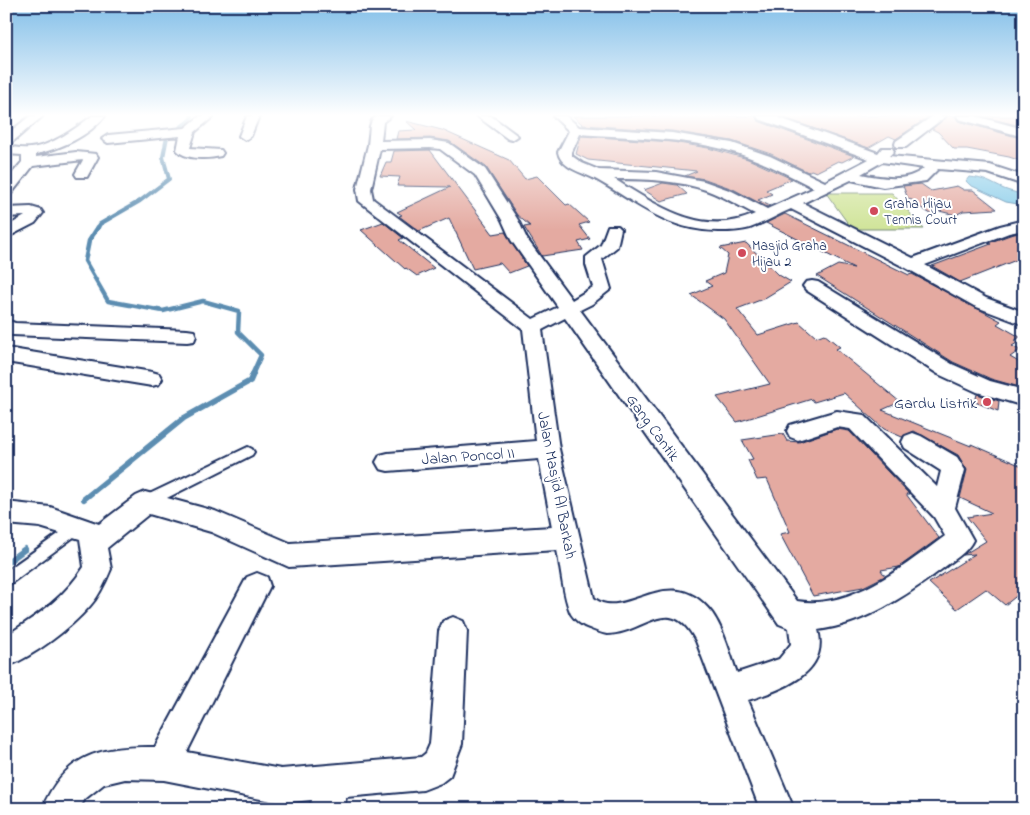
<svg xmlns="http://www.w3.org/2000/svg" width="1030" height="815" viewBox="0 0 1030 815" font-family="'Indie Flower',sans-serif">
<style>
.green{fill:#d0e499;stroke:#768a7c}
.water{fill:#88cce9;stroke:#5c8db1}
.lines{fill:none;stroke-linecap:round;stroke-linejoin:round}
.stream-far2{stroke:#5c8db1;stroke-width:4}
.stream-far1{stroke:#5c8db1;stroke-width:4.5}
.stream{stroke:#5c8db1;stroke-width:6}
.building{fill:#e4aaa1;stroke:#1b2f5e}
.lane-casing{stroke:#1b2f5e;stroke-width:4}
.street-casing{stroke:#1b2f5e;stroke-width:4}
.lane{fill:#fff;fill-rule:evenodd}
.street{fill:#fff;fill-rule:evenodd}
.poi-dot{fill:#d1495b;stroke:#fff;stroke-width:2}
.labels{text-anchor:middle;stroke-width:4;stroke-linejoin:round;paint-order:stroke}
.far-poi-label{font-size:14px;fill:#1b2f5e;stroke:#fff;text-anchor:start}
.poi-label{font-size:16px;fill:#1b2f5e;stroke:#fff;text-anchor:end}
.street-label{font-size:16px;fill:#1b2f5e;stroke:#fff}
</style>
<rect width="100%" height="100%" fill="#fff"/>
<filter id="ink" filterUnits="userSpaceOnUse"><feTurbulence type="fractalNoise" baseFrequency=".02" numOctaves="2"/><feDisplacementMap in="SourceGraphic" scale="10" xChannelSelector="R" yChannelSelector="G"/><feConvolveMatrix kernelMatrix="1 2 1 2 8 2 1 2 1" color-interpolation-filters="sRGB"/></filter>
<g filter="url(#ink)">
<!-- green -->
<path class="green" d="M826 193H892L924 229H852Z"/>
<!-- water -->
<path class="water" d="M969 177C985 178 990 183 1004 189 1011 192 1017 192 1024 196V205L1006 202 970 185 966 181Z"/>
<g class="lines">
<!-- stream-far2 -->
<path class="stream-far2" d="M97 229 100 224 140 201 169 179 163 157 167 137 190 120 192 116"/>
<!-- stream-far1 -->
<path class="stream-far1" d="M98 227 89 241 85 261 108 301 163 311 203 301 239 311 238 332 261 355 252 375"/>
<!-- stream -->
<path class="stream" d="M84 499 184 418 250 381 253 374
M6 563 25 549"/>
</g>
<!-- building -->
<path class="building" d="M573 116H755L758 121 854 156 842 162 838 161 816 172 811 170 808 172 771 154 732 141 672 131 583 125Z
M779 116H930L896 139 889 136 868 148Z
M948 116H955L958 121 1024 139V162L1009 157 967 149H954L938 132 932 129Z
M981 116H1024V127Z
M406 121 442 130 509 160 525 179 537 176 566 205 569 204 589 222 579 225 590 239 578 242 583 250 542 256 524 227 530 226 517 215 486 167 449 141 430 138 396 139 398 131 416 130Z
M581 136 672 142 708 148 748 159 792 179 766 190 772 194 758 200 770 206 767 207 733 189 705 179 685 176 697 171 588 160 576 154Z
M430 150 493 234 505 232 527 266 509 273 500 263 473 269 449 218 419 231 399 216 402 215 397 212 450 187 397 186 400 177 380 176 386 162H391L394 151Z
M663 183 677 185 687 194 661 201 644 190Z
M921 184 931 191 957 186 964 190H973L997 209 963 211 956 215 939 211 934 216 918 206 915 201 908 199 903 186Z
M785 214 909 275 912 274 1001 321 997 324 1020 337 1014 341 1017 343 1012 346 1020 350 1010 357 1024 365V380L1016 386 991 379 953 362 817 276 838 265 854 268 766 223Z
M383 222 403 238 399 240 434 268 417 276 406 268 405 269 361 230Z
M1023 232 1024 257 960 282 932 266 991 244 988 243 1010 235Z
M746 243 779 275 791 282 763 299 737 309 758 335 799 322 816 337 824 334 840 347 836 349 900 402 882 410 971 446V444L1024 467V590L1005 605 986 589 957 609 929 583 975 554 963 555 986 541 967 517 992 513 960 498 967 470 958 455 914 431 902 437 884 429 844 393 814 402 812 399 737 422 717 397 770 384 724 319 691 295 712 286 705 281 724 273 728 255 720 248Z
M977 394 999 401 998 411 975 402Z
M837 429 849 431 909 494H906L939 538 899 567 881 570 885 576 863 587 813 596 780 534 790 532 767 479 757 480 748 460 753 459 742 440 783 434 787 441 799 442Z"/>
<g class="lines">
<defs>
<path id="lane" d="M248 447 252 449 254 452 252 455 151 506 146 508 141 506 140 502 141 498Z
M77 521 82 523 84 527 82 531 6 587V571Z"/>
<path id="street" d="M30 116H43L10 144 6 145V135Z
M92 116H105C89 136 60 149 36 154V157L76 152 96 154 98 157 87 177H77L75 174 83 160 33 166 11 194 6 195V181L22 162V155L6 154V146C14 147 22 149 30 148 52 146 75 129 92 116Z
M200 116H214L195 132 190 148 221 150 223 153 221 156C209 159 185 160 177 150L180 136 108 143 102 139 108 135 185 128Z
M247 116H259L251 136 245 140 239 136Z
M377 116H391L383 122 381 141 430 140 449 143 485 169 518 220 527 239 572 300 593 287 586 265V257L601 245 608 226H618L621 229 617 247 602 259 611 289 592 304 580 310 797 601C851 610 904 566 945 536L934 517 850 429 837 427 798 440 790 437 787 431 790 425 837 411 864 415 937 487 941 471 905 448 902 442 905 436 913 433 921 436 957 457 965 470 955 508 973 540C967 553 953 560 942 569 906 596 864 624 818 630 830 674 780 690 748 700L794 809H760L696 641C670 591 644 634 607 634 601 633 594 630 589 628 582 626 575 620 571 614 563 597 561 569 557 550L289 567 211 532 149 514 107 548 111 569C106 581 99 596 90 606 70 629 34 656 6 667V636C39 614 62 600 84 567L80 539 40 527 6 524V502L50 507 99 524 136 496 145 492 215 511 290 543 552 527 539 459 388 471 380 469 376 462 380 455 388 453 536 441 523 329 359 201 357 189 368 145 370 126 372 120ZM430 148 440 149 475 175 502 220 511 240 558 307 533 319 373 199 371 189 380 149ZM565 318 779 624 789 628 791 644 779 659 737 673C730 654 724 630 712 613 670 558 624 624 594 598L559 449 542 330Z
M477 116H491L518 136 512 140 508 139Z
M553 116H566L579 127 672 133 732 143 770 156 825 182 869 159 759 119 757 116H774L878 153 882 148H892L894 151 889 156 990 165 1024 176V185L988 173 938 169 926 181 883 187 851 180 803 203 913 258 1000 226 1024 220V230L1009 233 925 265 986 298 1024 312V325L974 306 906 268 791 209C777 215 764 223 750 228 740 231 729 231 719 231 668 231 639 204 597 180 585 173 561 169 558 152L569 131ZM580 134C628 138 679 137 726 150 757 158 785 173 814 188L767 209 732 191 704 181 656 172 599 170 582 163 572 156V152ZM882 162 924 168C908 183 881 178 861 174ZM614 179C645 179 677 180 706 190 723 196 739 206 755 214 702 238 658 206 614 179Z
M933 116H946L906 147H896L895 144 896 141Z
M957 116H975L1024 129V137L959 119Z
M31 207 41 210 43 213 35 223 6 238V227L25 216 6 217V208Z
M812 281 818 282 952 364 990 381 1024 390V406L977 392 938 374 806 290 803 286 806 282Z
M6 320 15 323 187 330 194 331 196 336 194 341 187 342 12 335 6 334Z
M6 348 152 372 159 374 162 379 159 384 152 386 6 362Z
M257 573 267 577 270 586 187 752 281 769 421 757 426 753 430 744 439 631 443 621 453 617 463 621 467 631 462 744 450 776 441 783 423 790 346 797 344 809H310L312 800 281 803 164 780 125 779 104 784 85 799 79 809H42C65 754 101 746 155 747L247 577Z"/>
</defs>
<!-- lane casing -->
<use href="#lane" class="lane-casing"/>
<!-- street casing -->
<use href="#street" class="street-casing"/>
<!-- lane -->
<use href="#lane" class="lane"/>
<!-- street -->
<use href="#street" class="street"/>
</g>
</g>
<!-- sky -->
<linearGradient id="sky" x2="0" y2="1"><stop stop-color="#81bee8"/><stop offset="0.5" stop-color="#fff"/><stop offset="1" stop-color="#fff" stop-opacity="0"/></linearGradient>
<rect width="1030" height="230" fill="url(#sky)"/>
<!-- markers -->
<g class="poi-dot">
<circle cx="874" cy="211" r="5"/>
<circle cx="742" cy="253" r="5"/>
<circle cx="987" cy="402" r="5"/>
</g>
<g class="labels">
<!-- far-poi labels -->
<g class="far-poi-label">
<text x="884" y="208">Graha Hijau<tspan x="884" dy="16">Tennis Court</tspan></text>
<text x="752" y="250">Masjid Graha<tspan x="752" dy="16">Hijau 2</tspan></text>
</g>
<!-- poi labels -->
<g class="poi-label">
<text x="977" y="408">Gardu Listrik</text>
</g>
<!-- street labels -->
<g class="street-label">
<text transform="translate(654 427) rotate(54)" y="6">Gang Cantik</text>
<text transform="translate(468 455) rotate(-4)" y="6">Jalan Poncol II</text>
<text transform="translate(558 485) rotate(79)" y="6">Jalan Masjid Al Barkah</text>
</g>
</g>
<!-- margin -->
<rect width="1030" height="815" fill="none" stroke="#fff" stroke-width="25"/>
<rect x="12" y="12" width="1005" height="790" fill="none" stroke="#1b2f5e" stroke-width="2" filter="url(#ink)"/>
</svg>
